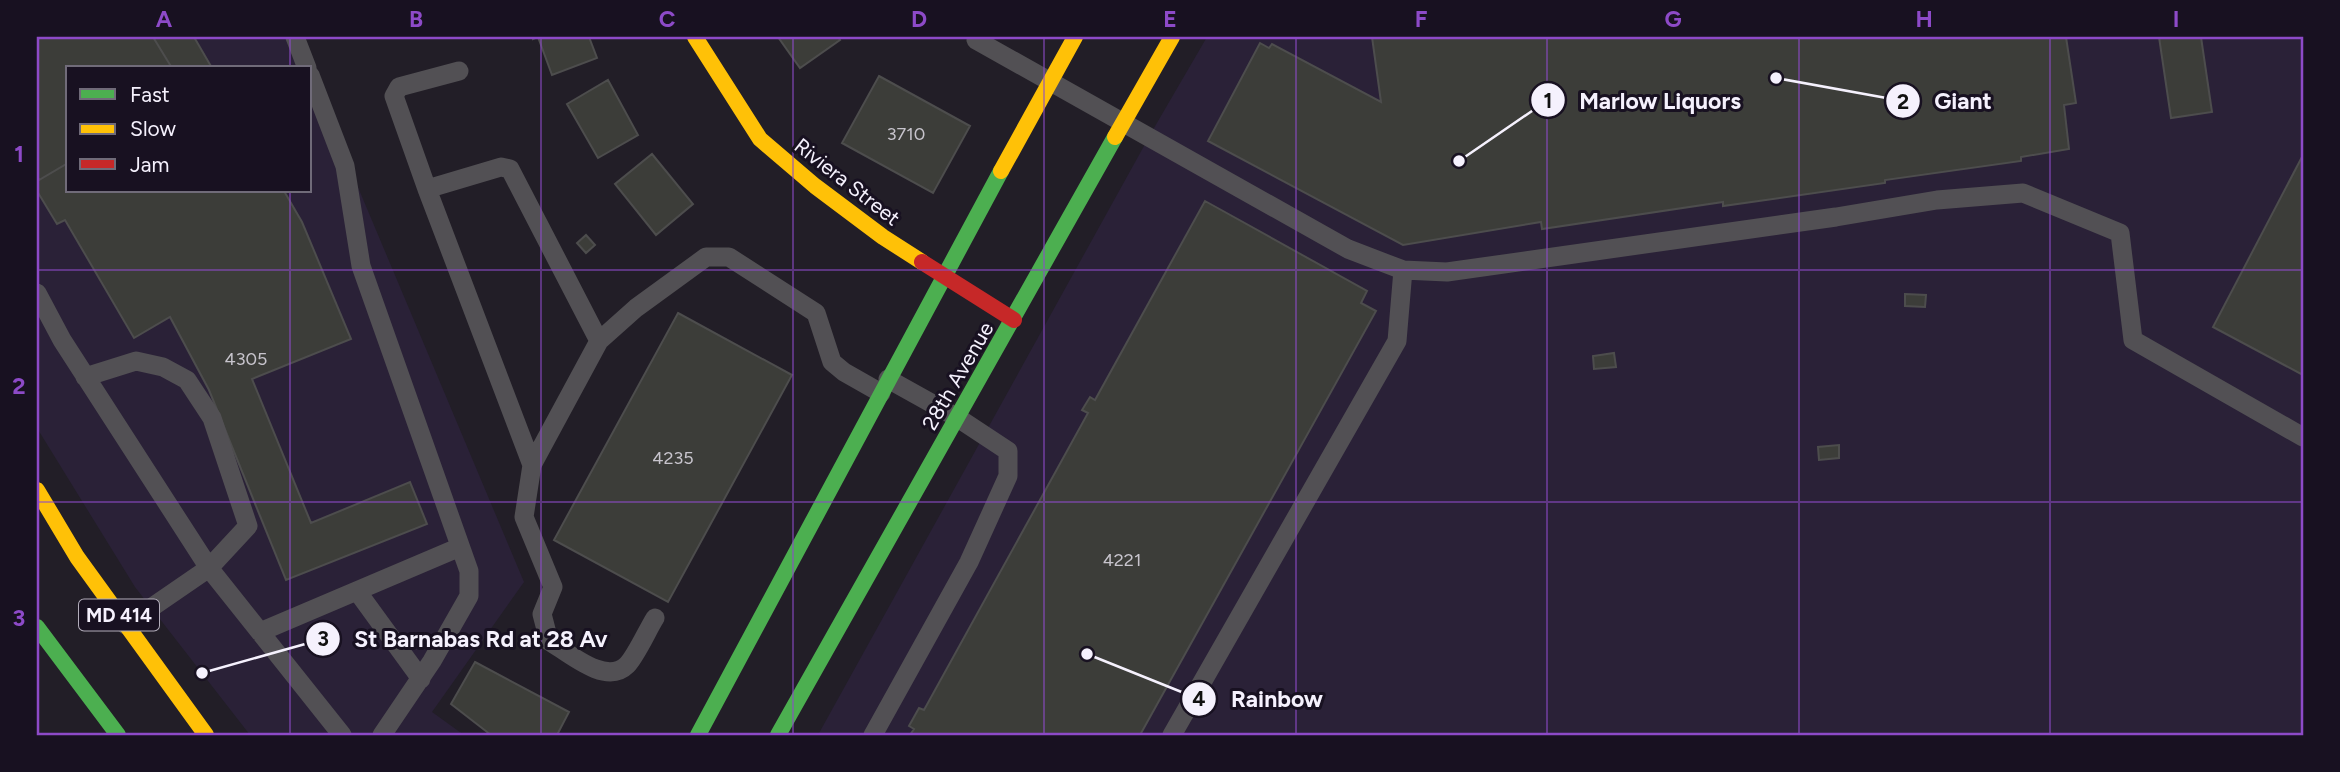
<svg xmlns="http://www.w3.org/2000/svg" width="2340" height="772" viewBox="0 0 2340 772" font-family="Figtree,sans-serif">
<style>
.built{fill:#2a2137}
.building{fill:#3c3d39;stroke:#4d4d4d;stroke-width:2}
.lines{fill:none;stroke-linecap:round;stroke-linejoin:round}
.lane{stroke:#525054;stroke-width:19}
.fast{stroke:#4caf50;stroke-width:16}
.slow{stroke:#ffc107;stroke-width:16}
.jam{stroke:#c62828;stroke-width:16}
.grid{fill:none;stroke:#8d4ac8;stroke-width:2;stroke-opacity:0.55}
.labels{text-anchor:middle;stroke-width:6;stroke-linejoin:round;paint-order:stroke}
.number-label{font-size:18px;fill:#c7c4cc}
.shield{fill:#181121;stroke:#b3aebb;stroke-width:2}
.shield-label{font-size:19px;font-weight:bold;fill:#f5f1fd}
.street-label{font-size:21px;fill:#f5f1fd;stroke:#181121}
.leader{fill:none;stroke:#f5f1fd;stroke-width:2.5}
.callout-dot{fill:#f5f1fd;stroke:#181121;stroke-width:2.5}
.mark-label{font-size:21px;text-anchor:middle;font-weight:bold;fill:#111}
.callout-label{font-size:23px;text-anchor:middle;font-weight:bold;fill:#f5f1fd;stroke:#181121;stroke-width:6;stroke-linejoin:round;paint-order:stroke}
.neatline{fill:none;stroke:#8d4ac8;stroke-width:2.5}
.grid-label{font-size:23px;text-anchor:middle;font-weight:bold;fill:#8d4ac8}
</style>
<rect width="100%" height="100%" fill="#221e27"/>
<!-- built -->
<path class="built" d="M37 37H294L308 68H68V191H310V73L524 582 432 712 464 735H250L135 587 37 428Z
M1207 37H2303V735H818L1154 128Z"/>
<!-- building -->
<path class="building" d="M37 37H153L172 68H68V163L39 180 37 175Z
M153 37H194L212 68H172Z
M533 37H589L597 58 552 75 538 37 533 39Z
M778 37H838L840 40 800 68Z
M1372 37H2066L2076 103 2064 105 2069 149 2021 157V161L1885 180V183L1723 206V202L1542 229 1541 222 1403 245 1208 141 1260 43 1269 48 1272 44 1381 102Z
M2159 37H2201L2212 112 2171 118Z
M879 76 970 126 933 193 842 143Z
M608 80 638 135 598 158 567 104Z
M652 154 693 204 656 235 615 184Z
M2303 155V375L2213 327Z
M68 163V191H284L302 222 351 339 252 379 311 523 410 482 427 524 286 580 209 390 170 317 134 338 65 220 57 224 37 191V175L39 180Z
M1205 201 1367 291 1361 303 1376 311 1140 735H910L914 729 909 726 919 708 924 710 1088 413 1082 410 1090 397 1095 400Z
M586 235 595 245 586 253 577 243Z
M1905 294 1926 295 1925 307 1905 306Z
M678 313 792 375 668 602 554 540Z
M1614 353 1616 367 1594 369 1593 356Z
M1839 445V458L1819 460 1818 447Z
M475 662 569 712 557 735H491L451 704Z"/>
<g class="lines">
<!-- lane -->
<path class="lane" d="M295 37 307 68
M978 37 976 40 1348 249 1403 270 1447 272 1836 217 1937 200 2023 193 2120 233 2133 340 2303 437
M459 71 399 87 394 96 427 189 501 167 510 169 599 341 636 308 706 257H729L816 313 832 362 844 372 881 393
M310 75 345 166 361 266 469 571V596L432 661 382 735
M427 189 532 465 599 341
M37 293 62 340 209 568 126 625
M85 377 136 361 163 367 187 380 212 418 248 526 209 568 342 735
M532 465 524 517 553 587 542 614 549 641C569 653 606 686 627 665 636 656 648 629 655 618
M357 591 421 679
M260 632 460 547
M873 735 969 562 1008 476V451L958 418 888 379
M1172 735 1397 341 1403 270"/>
<!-- fast -->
<path class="fast" d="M37 627 118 735
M698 735 1001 171
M778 735 1115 137"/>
<!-- slow -->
<path class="slow" d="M695 37 760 139 815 186 883 237 922 262
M1115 137 1172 37
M1001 171 1075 37
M37 490 77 557 206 735"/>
<!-- jam -->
<path class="jam" d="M922 262 1014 320"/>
</g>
<!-- grid -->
<path class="grid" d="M290 37V68M541 37V735M793 37V735M1044 37V735M1296 37V735M1547 37V735M1799 37V735M2050 37V735M290 191V735M37 270H2303M37 502H2303"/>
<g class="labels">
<!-- number labels -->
<g class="number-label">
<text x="906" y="140">3710</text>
<text x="246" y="365">4305</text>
<text x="673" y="464">4235</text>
<text x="1122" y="566">4221</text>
</g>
<!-- shield labels -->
<rect class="shield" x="79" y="599.5" width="80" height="31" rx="5"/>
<g class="shield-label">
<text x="119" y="622">MD 414</text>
</g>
<!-- street labels -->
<g class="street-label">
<text transform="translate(847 182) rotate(38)" y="7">Riviera Street</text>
<text transform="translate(958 376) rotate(-60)" y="7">28th Avenue</text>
</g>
</g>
<!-- callouts -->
<path class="leader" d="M1459 161L1548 100M1776 78L1903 101M202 673L323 639M1087 654L1199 699"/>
<g class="callout-dot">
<circle cx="1459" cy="161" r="7"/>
<circle cx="1776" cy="78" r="7"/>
<circle cx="202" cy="673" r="7"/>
<circle cx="1087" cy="654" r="7"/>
<circle cx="1548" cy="100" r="18"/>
<circle cx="1903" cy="101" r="18"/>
<circle cx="323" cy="639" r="18"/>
<circle cx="1199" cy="699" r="18"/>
</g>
<g class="mark-label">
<text x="1548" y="108">1</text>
<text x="1903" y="109">2</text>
<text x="323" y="646">3</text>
<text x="1199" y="706">4</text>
</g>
<g class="callout-label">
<text x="1660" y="109">Marlow Liquors</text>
<text x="1963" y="109">Giant</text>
<text x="481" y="647">St Barnabas Rd at 28 Av</text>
<text x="1277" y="707">Rainbow</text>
</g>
<!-- border -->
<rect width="2340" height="772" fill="none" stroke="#181121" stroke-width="77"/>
<!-- legend -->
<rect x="66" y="66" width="245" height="126" fill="#181121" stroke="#706b79" stroke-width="2"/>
<rect x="80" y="89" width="35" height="10" fill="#4caf50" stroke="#706b79" stroke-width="2"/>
<text x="130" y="102" font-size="21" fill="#f5f1fd">Fast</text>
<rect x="80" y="124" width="35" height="10" fill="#ffc107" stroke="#706b79" stroke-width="2"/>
<text x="130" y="136" font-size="21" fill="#f5f1fd">Slow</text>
<rect x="80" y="159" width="35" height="10" fill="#c62828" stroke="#706b79" stroke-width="2"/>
<text x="130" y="172" font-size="21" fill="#f5f1fd">Jam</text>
<rect x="38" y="38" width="2264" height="696" class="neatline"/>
<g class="grid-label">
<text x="164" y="27">A</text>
<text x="416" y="27">B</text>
<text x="667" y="27">C</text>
<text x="919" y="27">D</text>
<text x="1170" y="27">E</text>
<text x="1421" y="27">F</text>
<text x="1673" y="27">G</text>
<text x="1924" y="27">H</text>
<text x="2176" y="27">I</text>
<text x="19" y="162">1</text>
<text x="19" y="394">2</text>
<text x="19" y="626">3</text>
</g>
</svg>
